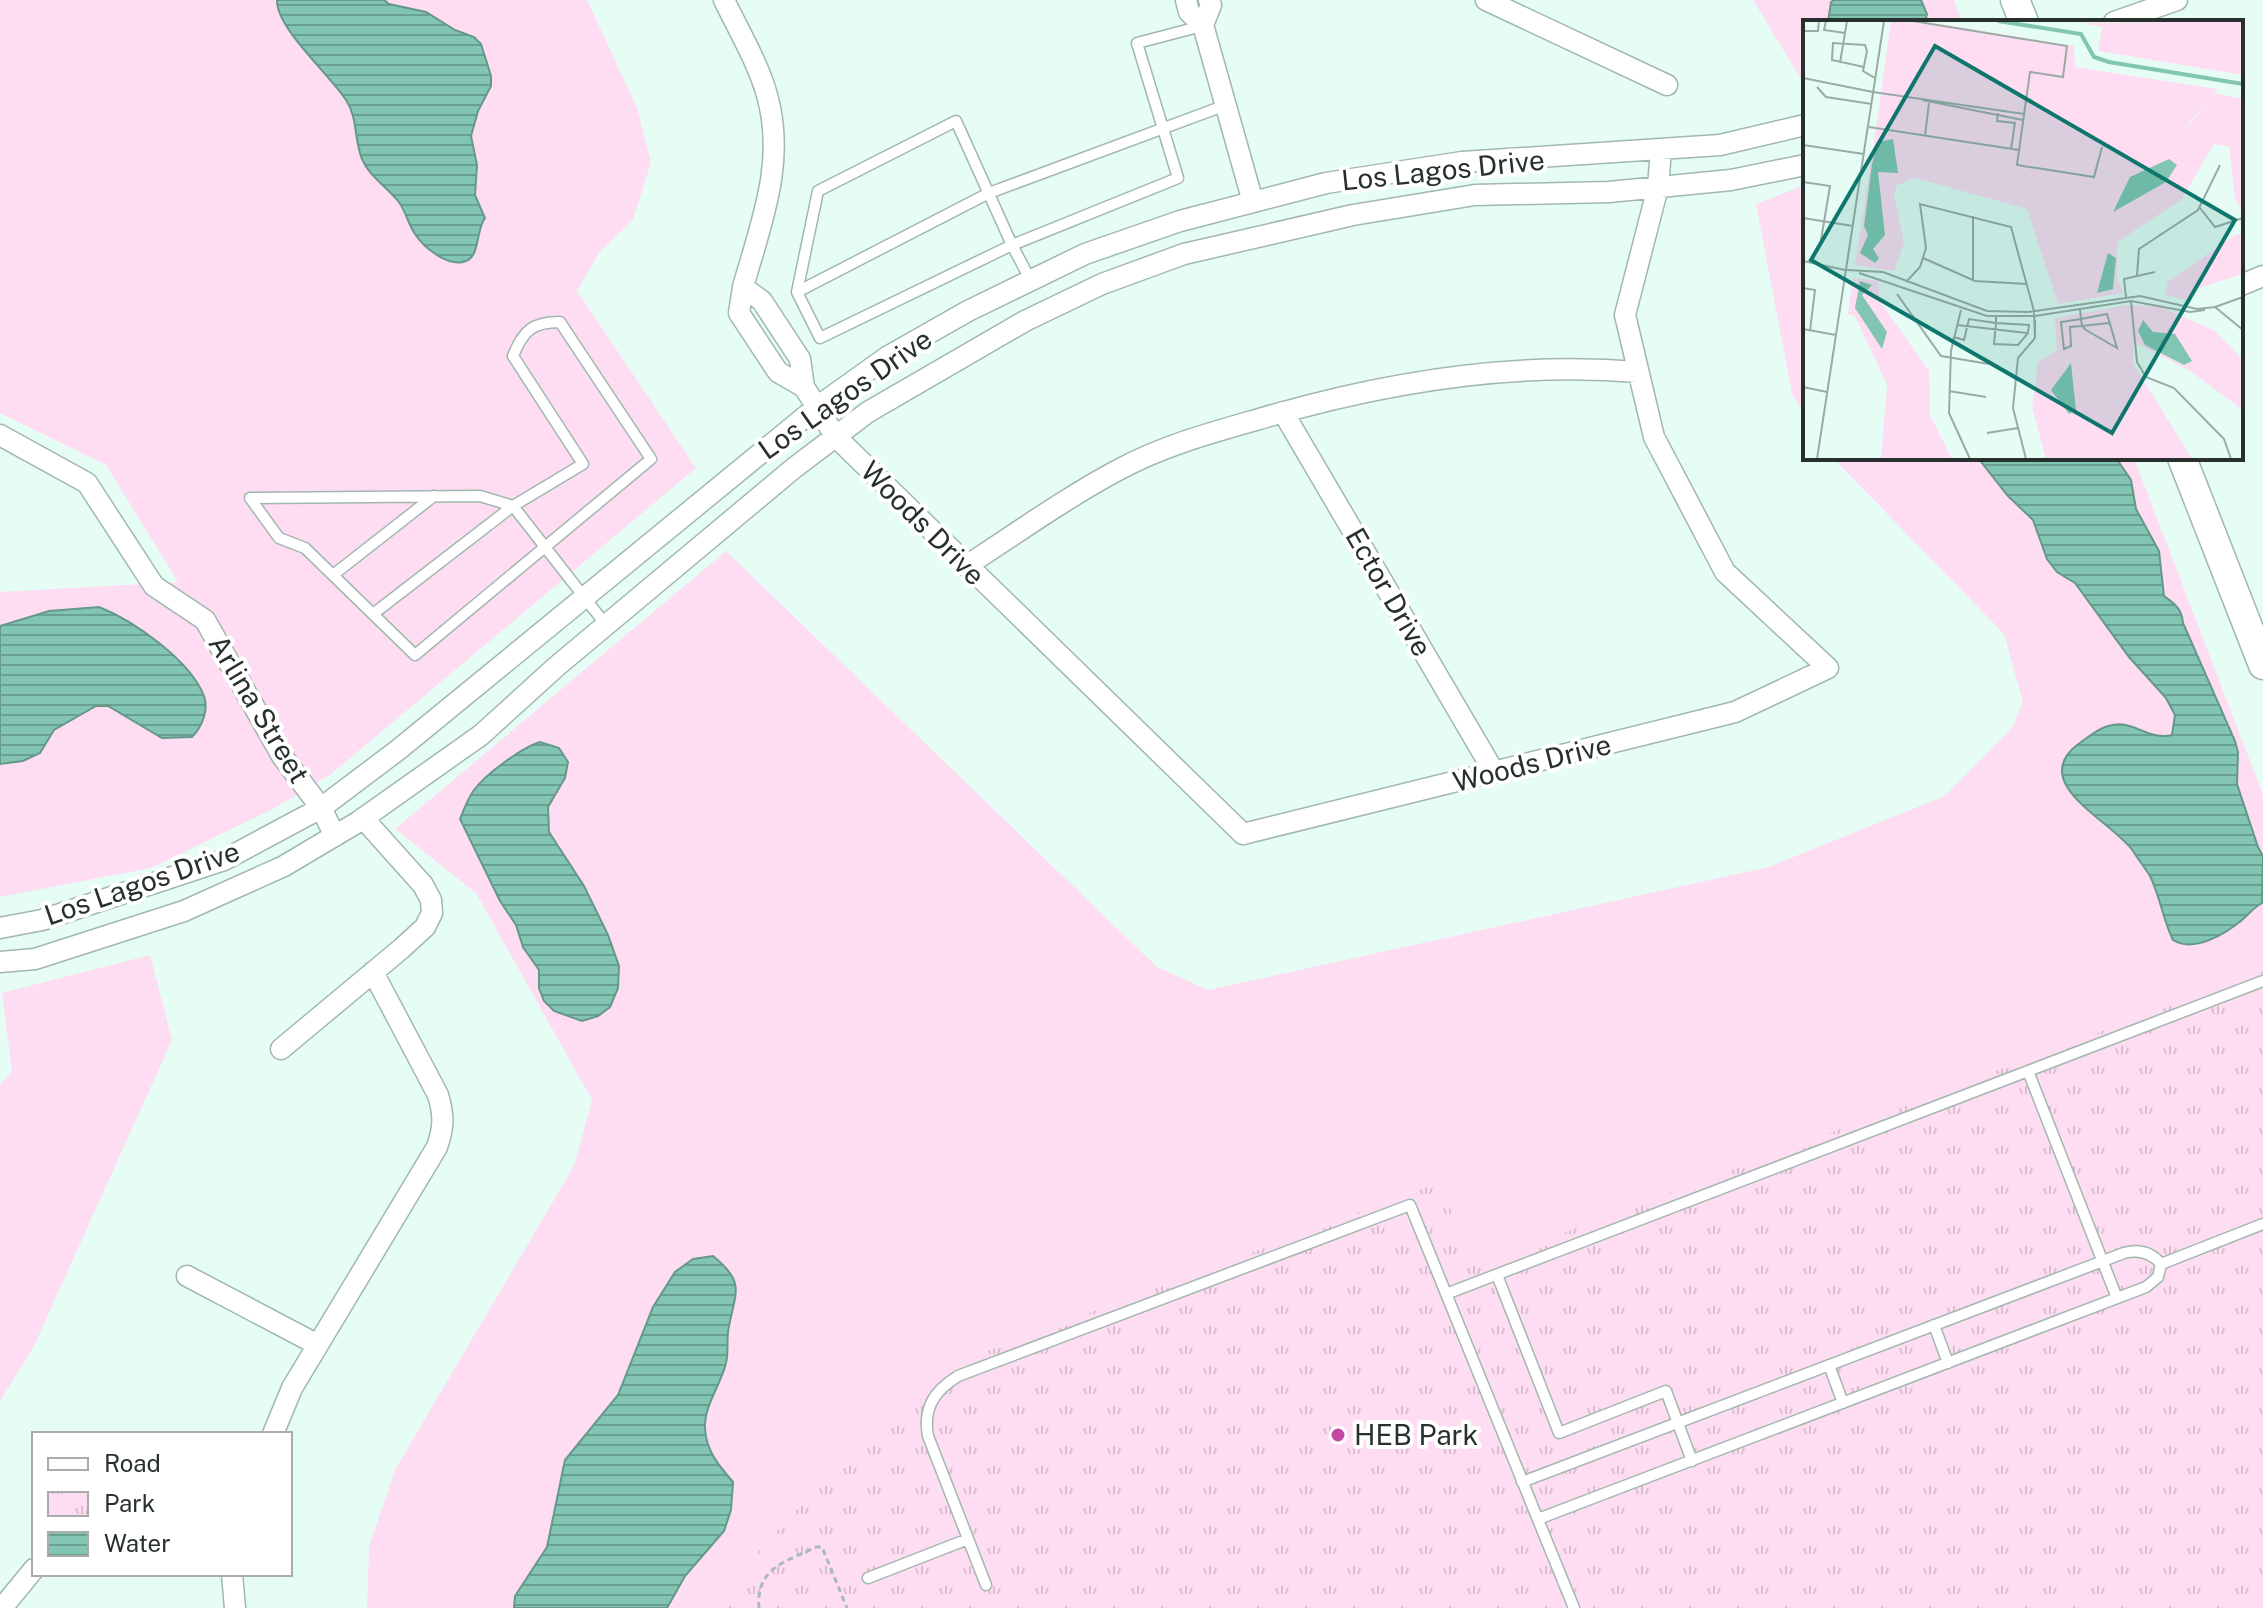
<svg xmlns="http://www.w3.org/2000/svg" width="2263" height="1608" viewBox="0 0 2263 1608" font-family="'Public Sans',sans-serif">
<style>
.green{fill:#feddf2}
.park{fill:url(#park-tufts)}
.water{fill:url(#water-rules);stroke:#66988a;stroke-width:2}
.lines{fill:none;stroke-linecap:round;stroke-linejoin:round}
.service-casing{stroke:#a1b7b0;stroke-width:13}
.minor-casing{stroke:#a1b7b0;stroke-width:23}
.secondary-casing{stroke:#a1b7b0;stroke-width:31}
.path{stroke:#aabcb6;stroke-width:3;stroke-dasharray:6 4;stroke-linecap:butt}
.service{stroke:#fff;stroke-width:10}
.minor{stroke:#fff;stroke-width:20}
.secondary{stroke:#fff;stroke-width:28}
.poi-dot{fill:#c14aa0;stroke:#fff;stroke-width:3}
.labels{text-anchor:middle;stroke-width:8;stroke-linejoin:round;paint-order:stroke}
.street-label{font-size:28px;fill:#27302d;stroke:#fff}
.poi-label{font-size:28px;fill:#27302d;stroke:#fff;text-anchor:start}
.inset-river{fill:none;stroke:#81c5b2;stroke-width:4}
.inset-road{fill:none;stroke:#9aaba5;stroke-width:2}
.view{fill:#0f766e;fill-opacity:0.15;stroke:#0f766e;stroke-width:4}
.inset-edge{fill:none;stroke:#27302d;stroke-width:4}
</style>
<defs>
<pattern id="park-tufts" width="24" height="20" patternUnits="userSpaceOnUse" patternTransform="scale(2)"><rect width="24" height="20" fill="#feddf2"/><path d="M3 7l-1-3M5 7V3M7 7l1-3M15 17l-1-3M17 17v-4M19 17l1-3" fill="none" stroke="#dabed0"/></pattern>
<pattern id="water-rules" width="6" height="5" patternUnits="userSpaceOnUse" patternTransform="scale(2)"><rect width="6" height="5" fill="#81c5b2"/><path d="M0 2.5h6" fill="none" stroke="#6aa091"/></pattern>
</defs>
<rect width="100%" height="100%" fill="#e6fdf5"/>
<!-- green -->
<path class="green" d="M0 0H587L637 108 651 162 633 220 599 253 577 291 696 468 330 775 275 808 151 868 0 897V592L178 582 106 465 0 413Z
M1753 0H1954L1962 22H1805V86Z
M1805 185V414L1792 394 1756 204Z
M1833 458H2134L2263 795V971L1471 1268 1440 1182 936 1370 814 1491 716 1597 711 1608H367L369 1546 396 1468 574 1166 592 1100 476 893 395 829 726 551 1157 967 1208 990 1769 867 1945 796 2012 728 2023 702 2004 634Z
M150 955 172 1040 33 1348 0 1401V1085L12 1072 2 993Z"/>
<!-- park -->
<path class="park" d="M2263 971V1608H711L716 1597 814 1491 936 1370 1440 1182 1472 1267Z"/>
<!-- water -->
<path class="water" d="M277 0H384L389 4 426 12 455 30 474 37 481 44 491 76V86L478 111 471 136 477 165 475 195 485 218C476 229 480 256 466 261 449 268 424 248 415 234 408 224 406 211 398 201 387 187 369 176 362 159 354 140 358 118 346 100 330 75 276 28 277 0Z
M1834 0H1921L1927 14 1925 22H1828L1831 2Z
M1978 458H2116L2131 480 2136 509 2159 551 2164 596C2175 604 2182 609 2183 623L2235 741 2238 752 2237 784 2258 847 2263 856 2262 903C2253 908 2249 914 2242 920 2225 934 2194 953 2173 940 2163 920 2160 896 2150 876 2145 868 2138 859 2133 851 2112 821 2028 784 2077 745 2087 738 2097 729 2108 726 2133 718 2147 741 2172 735L2175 715 2166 698 2129 657 2075 583 2057 572 2047 559 2033 520 2008 496Z
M99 607C134 621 190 660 204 696 209 710 202 727 192 737L162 738 108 706H96L54 730 40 753 23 761 0 764V626L49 611Z
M540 742 559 748 568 762 565 778 548 807 549 832 584 886 608 935 619 966 618 988 610 1007 598 1016 582 1021 554 1011 544 1001 539 988V970L523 947 516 925 500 901 460 819C464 809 468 798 474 790 486 774 521 748 540 742Z
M713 1256C745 1282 736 1291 729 1326 726 1338 729 1351 726 1363 721 1385 704 1405 705 1428 706 1451 719 1466 733 1482L731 1510 724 1531 685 1576 667 1608H514L515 1596 547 1547 565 1460 618 1395 653 1307 675 1272 693 1259Z"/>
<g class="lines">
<defs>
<path id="service" d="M1031 281 1012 245 956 121 818 191 797 292 820 338 1012 245 1178 178 1137 43 1202 26
M797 292 989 193 1226 105
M333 575 434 496
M373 614 513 506 583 464 513 356C523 331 532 322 560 322L651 459 415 655 305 548 279 538 250 498 480 496 513 506 606 625
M2028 1071 2117 1298
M2161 1264 2263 1224
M1497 1275 1559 1433 1666 1391 1692 1461
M1446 1294 2263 981
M1934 1325 1948 1363
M1829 1365 1843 1403
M1522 1482 2124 1253C2139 1249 2151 1252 2161 1264
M1538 1519 2146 1287 2158 1277 2161 1264
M868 1578 968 1539
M986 1585 928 1436C923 1408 934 1391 958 1376L1410 1205 1574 1608"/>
<path id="minor" d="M724 0C739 31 758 63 767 95 786 162 761 223 743 287
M1186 0 1189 12 1203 25 1253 202
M1486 0 1667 85
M2114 22 2177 0
M1203 25 1211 5 1209 0
M2241 285 2263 276
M804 387 778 372 739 313 743 287 762 301 800 359 804 387 836 437 1243 834 1735 712 1828 668 1725 572 1654 437 1625 315 1658 187 1661 149
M1283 412 1494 772
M0 435 87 483 154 586 205 620 282 756 321 808 335 836
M966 566C1017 533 1067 497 1120 469 1163 446 1210 433 1256 420 1380 383 1509 361 1638 372
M0 928 42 920 224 860 321 808 398 750 817 407 887 357 968 311 1085 254 1180 221 1326 183 1462 162 1720 145 1805 125
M0 962 35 959 184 911 284 866 358 822 481 735 557 666 794 468 868 412 1025 321 1102 284 1184 254 1353 215 1475 195 1609 192 1731 180 1805 165
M281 1049 401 949 425 927 432 913 431 900 423 885 363 818
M187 1276 318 1345
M273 1434 292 1388 437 1147C444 1127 444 1115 438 1095L373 972
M232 1574 235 1608
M2 1608 34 1569"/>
<path id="secondary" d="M2015 0 2024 22
M2182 458 2263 665"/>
</defs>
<!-- service casing -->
<use href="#service" class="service-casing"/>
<!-- minor casing -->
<use href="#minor" class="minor-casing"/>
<!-- secondary casing -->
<use href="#secondary" class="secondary-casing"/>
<!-- path -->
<path class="path" d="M759 1608C756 1567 786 1562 816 1547H822L847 1608"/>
<!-- service -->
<use href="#service" class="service"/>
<!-- minor -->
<use href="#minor" class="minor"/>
<!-- secondary -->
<use href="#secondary" class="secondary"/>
</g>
<!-- markers -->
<circle class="poi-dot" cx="1338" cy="1435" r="8"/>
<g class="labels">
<!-- street labels -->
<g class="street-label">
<text transform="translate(1443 170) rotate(-6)" y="10">Los Lagos Drive</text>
<text transform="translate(845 394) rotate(-35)" y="10">Los Lagos Drive</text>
<text transform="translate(923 523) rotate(45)" y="10">Woods Drive</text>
<text transform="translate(1389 592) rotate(60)" y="10">Ector Drive</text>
<text transform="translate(259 709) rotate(59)" y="10">Arlina Street</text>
<text transform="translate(1532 763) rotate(-14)" y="10">Woods Drive</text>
<text transform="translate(142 883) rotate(-19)" y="10">Los Lagos Drive</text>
</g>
<!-- poi labels -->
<g class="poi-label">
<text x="1354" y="1445">HEB Park</text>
</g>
</g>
<!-- overview -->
<g transform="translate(1803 20)">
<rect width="440" height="440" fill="#e6fdf5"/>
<path d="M411 73 440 79V195L432 178 426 127 411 124 378 180 314 222V258L320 273 255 284 224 189 112 158 94 165 91 175 101 223 91 251 52 245 73 109 211 132 208 145 289 160 336 146 387 104ZM433 214 440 215V254L389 270 385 281 362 275 365 262ZM50 258 76 261V280L126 351 127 395 149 439H78L84 365 52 296 45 294ZM324 285 355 286 412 311 440 340V390L387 351 331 322 330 343 389 439H243L229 387 235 342 254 330 252 298Z" fill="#feddf2"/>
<path d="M88 1H119L271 26 272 47 414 69 371 122 336 146 289 160 208 146 210 132 73 109ZM440 1V55L295 31 299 7 278 3Z" fill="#feddf2"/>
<path d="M90 119 95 153 75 152 82 215 70 229 76 238 72 243 57 233 65 215 61 206 69 144 75 122ZM366 139 374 145 363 162 310 192 327 157ZM305 233 313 238 310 269 294 273ZM57 261 69 265 59 275 84 312 79 329 52 288ZM340 300 350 312 372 314 389 341 381 345 342 325 335 311ZM268 343 273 390 266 394 248 370Z" fill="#81c5b2"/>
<path class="inset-river" d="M195 1 278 14 291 37 306 42 440 64"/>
<path class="inset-road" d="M23 1 21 10 42 13M110 1 264 26 260 57 227 52 214 145 291 157 299 127M0 11H15L16 1M37 43 44 1M61 47 29 40 30 23 62 25 64 31 60 51 72 58M0 58 70 72M14 67 23 77 69 84M70 72 221 94M119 80 220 100M195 93 194 101 212 103 208 129M66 107 216 130M122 116 126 83M0 125 61 134M0 162 27 166 18 220M397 188 412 207 440 198M170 196V260M0 198 50 206M120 238 172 261 224 264M0 241 42 250M44 250 80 252 184 291 225 292 337 276 394 289 412 287 440 310M56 253 184 296H232L328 281 387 292 402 290M334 255 336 229 395 190 417 145M103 262 117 247 123 228 117 184 208 207 231 291 232 318V300M0 268 12 270 7 311M94 274 138 336 186 344M323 277 321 259 352 252M328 281 334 342 343 357 371 368 421 419 428 439M412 287 440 277M277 288V289L278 299 279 306 283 310 314 328 304 294 278 299 258 302 261 329 268 326 267 307 279 306 306 303M154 305 224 313M0 309 33 315M151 317 161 320 166 299 193 303 226 305 225 313 215 325 191 324 193 303V297M151 317 148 331 158 290M148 331 146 393 167 439M0 367 24 372M146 371 183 377M184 413 215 408M14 439 81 1M223 439 210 388 215 338 232 318"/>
<path class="view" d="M132 26 432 200 309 413 8 240Z"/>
<rect width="440" height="440" class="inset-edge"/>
</g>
<!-- legend -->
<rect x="32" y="1432" width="260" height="144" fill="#ffffff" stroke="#a9acab" stroke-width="2"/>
<rect x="48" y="1458" width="40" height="12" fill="#ffffff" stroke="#a9acab" stroke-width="2"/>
<text x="104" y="1472" font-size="24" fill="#27302d">Road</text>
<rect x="48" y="1492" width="40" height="24" fill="url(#park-tufts)" stroke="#a9acab" stroke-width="2"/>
<text x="104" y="1512" font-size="24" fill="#27302d">Park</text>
<rect x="48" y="1532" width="40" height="24" fill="url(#water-rules)" stroke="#a9acab" stroke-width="2"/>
<text x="104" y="1552" font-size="24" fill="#27302d">Water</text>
</svg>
